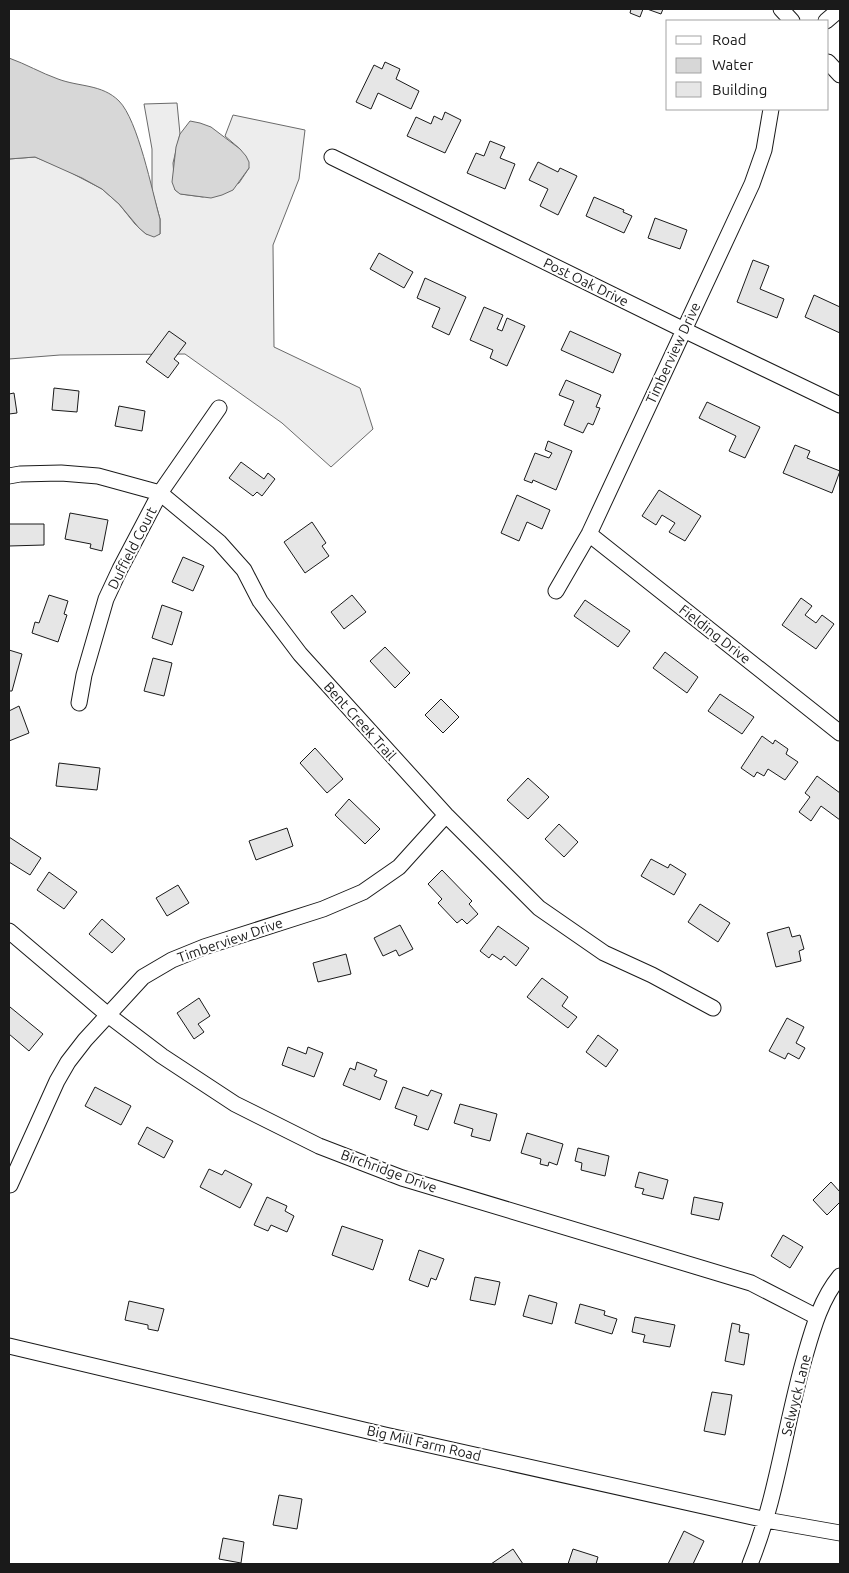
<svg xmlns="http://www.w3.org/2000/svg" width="849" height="1573" viewBox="0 0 849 1573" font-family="Ubuntu,sans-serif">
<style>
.built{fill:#ededed;stroke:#6a6a6a}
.water{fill:#d7d7d7;stroke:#6a6a6a}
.building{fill:#e6e6e6;stroke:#1a1a1a}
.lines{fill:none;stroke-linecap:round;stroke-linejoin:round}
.minor-casing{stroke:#1a1a1a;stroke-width:17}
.minor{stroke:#fff;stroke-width:15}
.labels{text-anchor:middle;stroke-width:4;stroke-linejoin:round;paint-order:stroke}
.street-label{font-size:14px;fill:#1a1a1a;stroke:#fff}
</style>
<rect width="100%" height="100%" fill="#fff"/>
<!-- built -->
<path class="built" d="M177 103 180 134 173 163 175 190 181 194 203 197 239 183 249 168 240 149 225 136 233 115 305 130 299 179 273 245 274 347 360 388 373 429 331 467 282 423 185 354 60 355 9 359V159L35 157 62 168 102 189 119 204 135 224 146 234H160V219L152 190V149L144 104Z"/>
<!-- water -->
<path class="water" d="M9 58C26 64 41 73 58 79 79 87 102 84 119 101 138 120 152 191 160 219V234L154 237 146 234 139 228 119 204 102 189 82 178 35 157 9 159Z
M190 121 200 123 211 127 240 149 246 156 249 162V168L233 190 222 195 211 198 180 194 175 190 172 182 176 147 180 134Z"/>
<!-- building -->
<path class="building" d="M631 9H643L640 17 630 13Z
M647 9H663L661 14Z
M385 62 400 69 396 79 419 91 411 109 378 93 371 109 356 102 374 65 382 69Z
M445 112 461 120 445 153 407 136 416 117 431 124 434 116 442 120Z
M490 141 505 147 500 158 515 164 505 189 467 173 476 153 484 156Z
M538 162 558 172 560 168 577 176 558 215 540 206 548 189 529 180Z
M594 197 624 210 623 212 632 216 624 233 586 216Z
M655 218 687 230 680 249 648 238Z
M379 253 413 272 404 288 370 269Z
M753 260 769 266 760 289 784 299 777 318 737 302Z
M425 278 466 297 449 335 432 327 440 308 417 298Z
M814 295 840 307V333L805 317Z
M484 307 503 315 497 329 502 331 507 318 525 326 507 366 490 358 493 350 470 340Z
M169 331 186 343 174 359 179 363 168 378 146 362Z
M570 331 621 354 613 373 561 350Z
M566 380 601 395 596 407 600 408 593 425 588 423 583 433 564 425 574 401 559 395Z
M54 388 79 391 77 412 52 410Z
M14 393 17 413 9 414V394Z
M707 402 760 427 745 458 729 451 736 436 699 418Z
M119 406 145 411 142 431 115 426Z
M548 441 572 451 556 490 533 480 532 483 524 480 535 453 549 458 552 453 545 450Z
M795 445 810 451 807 458 840 471 832 493 783 473Z
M241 462 264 479 268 473 275 479 262 496 257 492 253 496 229 478Z
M659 490 701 516 685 541 669 532 675 523 662 515 656 525 642 516Z
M517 495 550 510 542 529 527 522 519 541 501 533Z
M70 513 108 520 102 551 90 548 91 544 65 539Z
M312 522 326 543 322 546 329 556 305 573 284 542Z
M9 524H44V545L9 546Z
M183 557 204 566 193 591 172 582Z
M49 595 68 601 64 614 67 615 58 642 32 633 35 622 39 623Z
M352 595 366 612 344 629 331 612Z
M801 598 812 606 805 615 816 623 822 615 834 624 816 649 782 625Z
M585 600 630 631 618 647 574 616Z
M162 605 182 612 172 645 152 638Z
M385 647 410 673 395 688 370 661Z
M9 650 22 654 12 691H9Z
M665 652 698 677 687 693 653 668Z
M153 658 172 663 164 696 144 691Z
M720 694 754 717 742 734 708 711Z
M441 699 459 717 443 733 425 715Z
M19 706 29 733 9 741V711Z
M762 736 773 744 775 740 788 749 786 754 798 762 785 780 768 769 764 776 757 772 754 777 741 768Z
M315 748 343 779 327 793 300 763Z
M59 763 100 768 97 790 56 786Z
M817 776 840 793V820L821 806 811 821 799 812 810 797 805 793Z
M528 778 549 797 528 819 507 800Z
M349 799 380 829 365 844 335 815Z
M559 824 578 842 564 857 545 839Z
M287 828 293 846 256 860 249 841Z
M9 837 41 858 30 875 9 862Z
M651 859 668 868 670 864 686 874 674 895 641 876Z
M442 870 472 901 469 904 478 914 467 924 462 919 457 923 438 903 442 899 428 884Z
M49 872 77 892 64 909 37 890Z
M178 885 189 903 167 916 156 898Z
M700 904 730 923 718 942 688 922Z
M102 919 125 939 112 953 89 934Z
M400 925 413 949 399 956 396 950 383 956 374 938Z
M498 926 529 948 516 966 504 956 501 960 492 954 489 958 480 951Z
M789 927 792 937 800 935 804 949 799 951 801 961 776 967 767 933Z
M346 954 351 974 318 982 313 963Z
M542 978 568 997 562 1006 577 1017 568 1028 527 997Z
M199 998 210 1016 198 1024 204 1032 194 1039 177 1013Z
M10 1007 43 1034 29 1051 9 1034V1009Z
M787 1018 804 1027 796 1043 805 1048 799 1059 788 1053 785 1059 769 1051Z
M598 1035 618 1050 606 1067 586 1052Z
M288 1047 306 1054 308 1047 323 1053 314 1077 282 1065Z
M357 1062 377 1070 374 1076 387 1081 380 1100 343 1085 350 1068 355 1070Z
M95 1087 131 1106 121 1125 85 1106Z
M403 1087 428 1096 431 1090 442 1094 428 1130 414 1125 417 1116 395 1108Z
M460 1104 497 1114 490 1141 471 1136 473 1129 454 1123Z
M147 1127 173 1141 164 1158 138 1144Z
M527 1133 563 1144 557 1165 549 1162 548 1166 540 1164 541 1159 521 1153Z
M578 1148 609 1156 605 1176 581 1170 582 1163 575 1161Z
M209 1169 222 1175 225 1170 252 1184 240 1208 200 1187Z
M639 1172 668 1180 663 1199 642 1194 644 1189 635 1187Z
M831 1182 840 1192V1202L827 1215 813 1200Z
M267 1197 287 1206 285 1211 294 1216 287 1232 271 1225 268 1231 254 1225Z
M694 1197 723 1203 719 1220 691 1214Z
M342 1226 383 1240 373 1270 332 1255Z
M783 1235 803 1247 790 1268 771 1256Z
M419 1250 444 1259 436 1280 431 1278 428 1287 409 1280Z
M475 1277 500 1282 495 1305 470 1300Z
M529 1295 557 1303 552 1324 523 1316Z
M129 1301 164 1309 158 1331 148 1329V1325L125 1320Z
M580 1304 605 1311 604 1315 617 1319 612 1334 575 1323Z
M635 1317 675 1325 670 1347 643 1342 645 1335 632 1332Z
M732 1323 740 1325 739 1332 749 1334 744 1365 725 1361Z
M712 1392 732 1395 725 1435 704 1431Z
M279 1495 302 1499 297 1529 273 1525Z
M684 1531 704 1541 693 1564H668Z
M223 1538 244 1542 241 1563 219 1559Z
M513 1549 523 1564H491Z
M573 1549 598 1557 596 1564H568Z"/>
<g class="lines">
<defs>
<path id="minor" d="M781 9 792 21
M826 21 840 9
M828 62 840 75
M332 157 684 330 840 405
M9 476 20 474 61 473 98 476 160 493 219 542 244 570 260 601 300 654 446 815 539 908 604 953 652 975 713 1008
M589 534 840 733
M556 591 589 534 752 184 764 150 771 109
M79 703 84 675 106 599 120 569 160 493 219 408
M9 931 108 1015 162 1056 235 1104 319 1146 402 1178 751 1283 817 1317
M9 1184 10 1185 57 1081 68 1062 85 1040 143 977 172 960 204 947 323 909 363 892 399 867 446 815
M9 1346 385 1435 766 1520 840 1533
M750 1564C777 1498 785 1425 805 1356 813 1328 821 1299 840 1276"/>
</defs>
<!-- minor casing -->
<use href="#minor" class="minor-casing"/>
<!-- minor -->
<use href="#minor" class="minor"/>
</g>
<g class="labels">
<!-- street labels -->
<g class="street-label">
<text transform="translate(586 282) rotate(26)" y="5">Post Oak Drive</text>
<text transform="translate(673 353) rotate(-65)" y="5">Timberview Drive</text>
<text transform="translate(132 548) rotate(-63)" y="5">Duffield Court</text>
<text transform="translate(715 634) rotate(38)" y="5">Fielding Drive</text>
<text transform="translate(360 721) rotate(48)" y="5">Bent Creek Trail</text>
<text transform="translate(230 940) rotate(-19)" y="5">Timberview Drive</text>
<text transform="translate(389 1171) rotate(20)" y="5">Birchridge Drive</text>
<text transform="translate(796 1395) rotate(-76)" y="5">Selwyck Lane</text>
<text transform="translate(424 1443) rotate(13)" y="5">Big Mill Farm Road</text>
</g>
</g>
<!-- border -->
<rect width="849" height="1573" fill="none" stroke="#1a1a1a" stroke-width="20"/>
<!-- legend -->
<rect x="666" y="20" width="162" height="90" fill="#ffffff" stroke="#a3a3a3"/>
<rect x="676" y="36" width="25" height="8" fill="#ffffff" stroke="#a3a3a3"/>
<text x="712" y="45" font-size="15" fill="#1a1a1a">Road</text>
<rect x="676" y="58" width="25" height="15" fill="#d7d7d7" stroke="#a3a3a3"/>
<text x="712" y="70" font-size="15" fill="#1a1a1a">Water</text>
<rect x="676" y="82" width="25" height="15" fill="#e6e6e6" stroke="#a3a3a3"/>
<text x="712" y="95" font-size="15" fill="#1a1a1a">Building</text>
</svg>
